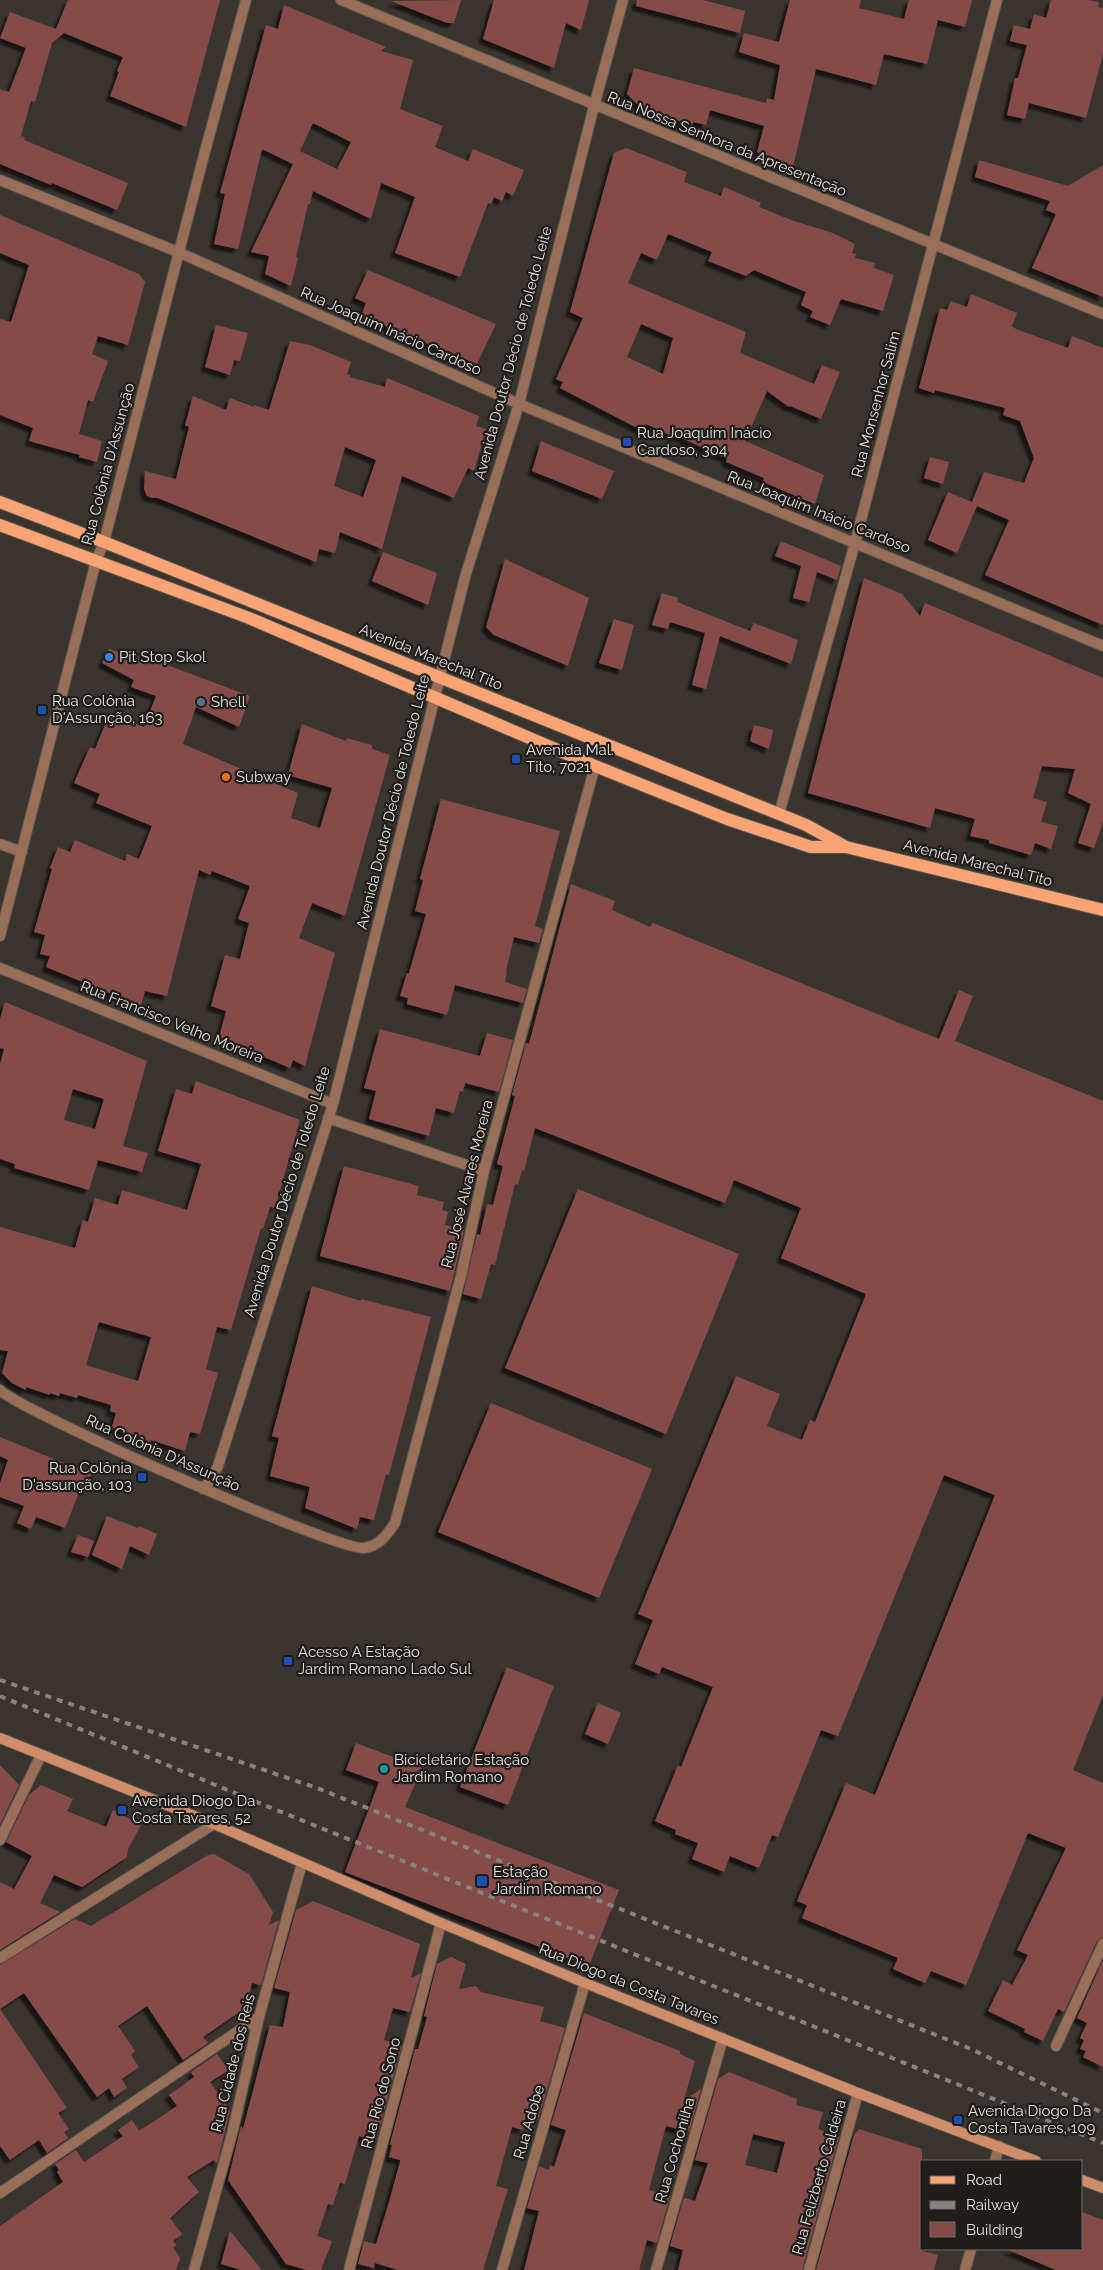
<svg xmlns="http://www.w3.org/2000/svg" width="1103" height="2270" viewBox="0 0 1103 2270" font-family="Raleway,sans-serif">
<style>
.building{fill:#854b49;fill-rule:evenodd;filter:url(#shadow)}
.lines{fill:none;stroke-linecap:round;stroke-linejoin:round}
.street-casing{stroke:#58534e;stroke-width:12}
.secondary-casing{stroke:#58534e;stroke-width:12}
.primary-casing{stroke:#58534e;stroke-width:14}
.street{stroke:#986e58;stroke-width:10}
.secondary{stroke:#d08d6a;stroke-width:10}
.primary{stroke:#faa476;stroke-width:12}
.rail{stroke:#88837f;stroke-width:4;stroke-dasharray:6 6;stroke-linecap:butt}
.transit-dot{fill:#1a4fb4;stroke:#1f1c1a;stroke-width:2}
.shop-dot{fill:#3f7fe0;stroke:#1f1c1a;stroke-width:2}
.service-dot{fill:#5c6f8a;stroke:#1f1c1a;stroke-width:2}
.food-dot{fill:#e8710a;stroke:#1f1c1a;stroke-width:2}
.culture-dot{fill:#0f9aa8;stroke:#1f1c1a;stroke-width:2}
.labels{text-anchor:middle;stroke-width:4.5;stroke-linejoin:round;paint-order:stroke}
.street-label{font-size:15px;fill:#e3dfdc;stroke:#1f1c1a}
.poi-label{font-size:15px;fill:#e3dfdc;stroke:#1f1c1a;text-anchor:start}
</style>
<defs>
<filter id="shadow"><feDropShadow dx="-4.5" dy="4.5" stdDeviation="1" flood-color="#0009"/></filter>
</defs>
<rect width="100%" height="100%" fill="#3a342f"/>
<!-- building -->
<path class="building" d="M68 0H220L186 127 110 96 119 72 117 71 123 57 64 33 52 43 35 102 31 101 21 136 25 137 24 140 128 183 117 210 52 183 51 185 0 164V89L9 92 26 48 0 38 10 12 56 29Z
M461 0 454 23H447L391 1Z
M494 0H589L581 30 566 23 554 68 483 39Z
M637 0H703L745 11 740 33 636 6Z
M790 0H861L859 8 904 19 909 0H972L965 27 938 20 927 64 884 54 876 85 816 69 793 167 757 152 764 126 710 110 706 125 693 122 692 126 638 105 627 94 634 68 766 103 767 98 774 100 780 65 739 52 744 33 779 42Z
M1051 0H1088L1099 2 1098 7 1103 8V54L1086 118 1029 103 1025 119 1007 115 1015 78H1018L1027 45 1010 41 1014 25 1030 29 1034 14 1046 18Z
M284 5 386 47 381 51 413 60 400 109 443 126 435 147 468 161 473 149 524 170 513 196 506 192 502 201 494 197 491 204 488 203 460 277 395 253 415 197 381 183 371 219 313 191 310 204H308L296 257 298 258 291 286 265 274 269 256 251 252 293 164 262 149 238 249 214 244 225 194 220 193 266 25 278 29ZM313 123 351 142 337 169 300 151Z
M626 148 687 172 684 182 721 196 724 187 761 203 759 207 794 221 833 233 855 244 852 253 856 254 855 258 875 263 874 268 894 275 883 311 841 299 830 325 810 317 813 311 801 305 806 292 754 270 746 276 708 261 712 252 668 234 657 260 641 253 628 283 746 332 740 353 814 384 822 365 840 372 821 419 790 406 789 407 767 391 745 441 824 475 815 504 763 482 764 478 726 462 727 459 677 436 676 438 646 424 643 431 560 388 563 382 556 379 583 318 570 312 607 178 614 153ZM641 324 673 338 663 374 627 357Z
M979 160 1068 186 1103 165V297L1032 268 1056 214 1046 210 1050 201 975 177Z
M0 215 139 274 145 282 128 345 98 336 92 354 108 361 93 402 88 400 79 434 102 441 97 462 79 457 80 455 29 441 33 428 0 415V319L11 322 29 265 0 253Z
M368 270 496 324 477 364 361 316 366 303 355 298Z
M971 294 1017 313 1012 326 1016 329 1068 348 1072 336 1103 348V625L985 575 1009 520 977 506 957 553 928 540 948 492 972 502 984 472 1024 483 1034 458 1020 421 1003 415 1005 408 935 390 934 393 919 388 940 308 947 310 951 301 967 307Z
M216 325 248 333 240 361 234 360 230 375 205 367Z
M290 341 310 345 351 362 347 374 350 375V377L385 387 387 378 479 416 476 426 486 429 474 471 468 468 454 498 402 476 382 549 340 532 335 553 319 549 316 562 158 498H152L147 496 144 489 145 471 176 479 189 427 185 425 193 396 226 410 230 398 254 407V405L269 410ZM345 447 376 460 363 497 334 486Z
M541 441 614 471 602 499 532 471Z
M930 457 949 462 943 484 924 478Z
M781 541 841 566 837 580 817 572 809 602 793 598 801 566 775 556Z
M383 552 437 573 428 605 372 581Z
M505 559 589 598 568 666 494 635 486 627Z
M864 578 902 594 920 616 925 603 1103 678V822L1094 848 1078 843 1091 804 1068 793 1075 769 1042 766 1033 798 1047 802 1041 822 1058 826 1051 849 1035 843 1031 855 989 843V840L970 836 975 819 935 808 930 828 808 793Z
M662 593 678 598 677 602 750 631 754 623 798 640 791 664 720 636 706 689 692 685 705 633 670 622 668 629 652 625Z
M614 619 634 625 622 670 599 663Z
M109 649 142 660 143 656 250 696 239 727 196 707 183 744 298 793 291 818 320 828 332 788 288 775 302 724 346 741 347 738 372 745V749L390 755 345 916 312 903 299 938 335 953 305 1066 293 1060 290 1068 219 1038 226 1011 211 1006 225 955 240 959 249 923 238 919 250 886 212 871 210 875 199 870 167 996 145 991 141 1006 46 967 50 956 40 954 45 935 34 932 52 869 50 868 58 847 70 852 75 840 125 861 127 854 139 859 152 826 96 803 100 794 74 783 90 747 95 749 110 713 144 727 156 696 131 687 134 680 102 663Z
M754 725 773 730 769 749 750 741Z
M441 799 560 831 535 926 543 929 539 943 514 937 506 971H507L505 982 527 989 523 1003 455 985 447 1015 407 1004 408 998 400 996 407 973H409L426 914 415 911 423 880 420 879Z
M571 884 615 901 612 910 650 927 653 923 939 1039 959 990 973 996 955 1041 1103 1101V1695L1073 1770 1103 1783V1937L1097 1941 1064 2012 1058 2009 1043 2041 1024 2032 1025 2029 988 2011 1003 1980 1012 1985 1028 1955 1017 1950 1066 1848 1028 1833 966 1985 931 1971 925 1983 893 1969 898 1958 802 1918 807 1905 797 1901 846 1783 875 1795 995 1495 944 1475 838 1736 821 1730 778 1837 772 1835 759 1868 730 1856 724 1872 692 1859 698 1843 675 1834 676 1830 655 1821 678 1765 681 1767 713 1687 662 1667 659 1674 635 1664 653 1620 638 1614 736 1376 780 1394 767 1426 802 1440 810 1420 815 1422 866 1294 781 1258 801 1208 734 1180 725 1203 535 1128 524 1171 522 1170 518 1185 515 1184 495 1265 491 1264 481 1299 463 1294 477 1234 480 1235 487 1204 493 1205 503 1166 497 1164 515 1096 512 1095 526 1043 529 1044Z
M5 1002 147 1061 123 1146 148 1153 142 1172 98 1160 89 1190 14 1168 15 1164 0 1159V1065L4 1049 0 1048V1019ZM73 1089 104 1099 95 1129 64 1120Z
M380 1029 480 1056 487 1033 513 1040 499 1092 465 1083 463 1092 460 1091 454 1113 436 1108 429 1136 369 1119 376 1091 364 1088Z
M196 1081 300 1120 275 1208 270 1207 263 1229 261 1228 231 1330 217 1327 206 1369 218 1373 200 1434 190 1432 185 1451 151 1440 150 1444 112 1427 116 1413 110 1411 111 1405 78 1395 77 1398 60 1393 59 1396 50 1393V1395L26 1387V1390L12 1383 2 1373 8 1351 0 1350V1227L75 1248 83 1220 88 1222 95 1198 118 1205 122 1190 187 1210 201 1164 158 1151 176 1089 192 1094ZM99 1322 151 1337 138 1381 86 1365Z
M344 1166 419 1186 417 1195 444 1202 442 1210 448 1212 445 1225 464 1230 450 1291 320 1256Z
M578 1189 739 1254 666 1434 505 1368Z
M312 1286 361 1301V1299L431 1317 389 1475 386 1474 374 1520 360 1517 357 1529 305 1508 310 1487 270 1476 279 1438 272 1436Z
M491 1403 652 1469 599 1598 438 1532Z
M0 1437 91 1474 85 1492 80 1490 65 1528 36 1517 31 1529 17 1523 24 1506 0 1497V1483L8 1460 0 1456Z
M107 1516 138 1528 139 1526 157 1534 149 1555 130 1546 122 1569 92 1555Z
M78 1535 94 1541 88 1557 71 1552Z
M507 1667 554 1686 508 1805 460 1787Z
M598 1703 621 1713 608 1744 585 1734Z
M356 1743 422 1768 405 1807 619 1890 589 1966 345 1872 379 1782 346 1770Z
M0 1765 19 1785 0 1824Z
M41 1785 73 1799 67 1811 106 1827 113 1810 141 1825 128 1849 127 1857 82 1887 54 1875 40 1903 60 1912 0 1950V1882L14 1889 32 1856 6 1842 29 1795Z
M214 1854 249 1874 273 1912 269 1925 279 1920 261 1985 252 1983 245 2008 203 2037 208 2043 183 2060 147 2006 118 2026 135 2051 131 2055 139 2067 122 2079 127 2088 114 2097 109 2088 97 2097 24 1993 0 2009 67 2108 58 2113 69 2129 64 2132 68 2138 47 2153 39 2140 10 2160 0 2146V1965L75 1919 91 1926 208 1855Z
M313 1901 420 1944 411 1978 421 1973 410 2012 393 2008 384 2040 402 2045 376 2140 359 2136 345 2184 340 2183 333 2205 328 2204 317 2236 332 2241 321 2270H307L286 2264 228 2180 241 2126 243 2129 270 2025 283 2027 290 1992 274 1988 296 1910Z
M451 1957 466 1964 459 1989 476 1986 481 1992 544 2007 540 2021 565 2028 538 2120 526 2115 523 2130 512 2127 496 2186 508 2189 483 2270H398L375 2263 374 2268 358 2264 364 2241 376 2244 389 2202 400 2162V2160L389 2157 392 2145 390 2144 415 2049H418L427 2017 424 2016 437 1964Z
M1103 1960V2067L1083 2057 1086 2051 1080 2049 1084 2040 1080 2038 1087 2023 1077 2018Z
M584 2013 680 2051V2054L695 2061 684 2100 701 2089 689 2132 666 2126 649 2190 670 2196 657 2243 647 2240 639 2270H524L539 2211 527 2208 539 2166 549 2170 550 2165 554 2167 566 2130 551 2125Z
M217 2054 229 2070 210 2082 230 2110 217 2164 214 2160 187 2177 199 2192 170 2218 182 2234 173 2241 176 2245 173 2247 180 2258 176 2270H0V2226L63 2182 57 2172 59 2170 55 2164 76 2150 84 2162 123 2136 118 2130 132 2120 139 2131 177 2106 169 2095 194 2077 191 2072Z
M729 2072 797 2099 796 2105 823 2112 818 2129 839 2137 802 2270H678L683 2250 670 2246 683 2200 685 2198 695 2201 708 2163 695 2160 718 2079ZM753 2134 785 2142 777 2173 745 2165Z
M859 2129 922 2149V2251L938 2255 934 2270H816L854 2135Z
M1082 2212 1103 2220V2270H1056L1006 2249H1082Z
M230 2231 262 2270H241L221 2264Z"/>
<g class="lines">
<defs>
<path id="street" d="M341 0 1103 314
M0 180 178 252 519 404 1103 646
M779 814 855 543 997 0
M0 844 22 852
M0 936 96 561 104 542 204 155 246 0
M0 968 333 1104
M328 1118 484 1171
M0 1390C22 1412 337 1551 364 1548 379 1546 387 1535 395 1523L461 1276 484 1171 595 766
M203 1489 212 1478 218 1466 333 1104 465 577 519 404 594 106 623 0
M0 1840 41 1755
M0 1958 214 1824
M1056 2046 1103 1944
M995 2161 999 2146
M0 2193 259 2017
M194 2270 232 2134 259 2017 302 1863
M349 2270 441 1923
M502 2270 585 1983
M656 2270 723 2038
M809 2270 858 2093
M965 2270 971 2249"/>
<path id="secondary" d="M0 1738 214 1824 441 1923 585 1983 858 2093 1036 2161
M1082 2180 1103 2188"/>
<path id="primary" d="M0 502 104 542 779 814 806 825 846 847 1103 910
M0 525 249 618 595 766 727 819 811 847H846"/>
</defs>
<!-- street casing -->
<use href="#street" class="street-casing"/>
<!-- secondary casing -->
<use href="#secondary" class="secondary-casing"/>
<!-- primary casing -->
<use href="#primary" class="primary-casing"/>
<!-- street -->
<use href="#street" class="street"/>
<!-- secondary -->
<use href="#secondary" class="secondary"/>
<!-- primary -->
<use href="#primary" class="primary"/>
<!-- rail -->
<path class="rail" d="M0 1680 317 1788 971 2049 1103 2113
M0 1696 264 1805 1103 2143"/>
</g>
<!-- markers -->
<g class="transit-dot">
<rect x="622" y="437" width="10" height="10" rx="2.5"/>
<rect x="37" y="705" width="10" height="10" rx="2.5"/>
<rect x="511" y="754" width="10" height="10" rx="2.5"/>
<rect x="137" y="1472" width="10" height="10" rx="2.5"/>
<rect x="283" y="1656" width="10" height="10" rx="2.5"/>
<rect x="117" y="1805" width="10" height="10" rx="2.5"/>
<rect x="476" y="1875" width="12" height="12" rx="2.5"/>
<rect x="953" y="2115" width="10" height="10" rx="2.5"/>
</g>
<circle class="shop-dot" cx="109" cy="657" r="5"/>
<circle class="service-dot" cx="201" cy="702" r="5"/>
<circle class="food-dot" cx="226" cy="777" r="5"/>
<circle class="culture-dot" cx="384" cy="1769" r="5"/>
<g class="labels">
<!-- street labels -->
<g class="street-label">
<text transform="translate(727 144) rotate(22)" y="5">Rua Nossa Senhora da Apresentação</text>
<text transform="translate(391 331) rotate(24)" y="5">Rua Joaquim Inácio Cardoso</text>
<text transform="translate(513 353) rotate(-75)" y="5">Avenida Doutor Décio de Toledo Leite</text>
<text transform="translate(876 404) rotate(-75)" y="5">Rua Monsenhor Salim</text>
<text transform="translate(108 464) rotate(-75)" y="5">Rua Colônia D'Assunção</text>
<text transform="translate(819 512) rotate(22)" y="5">Rua Joaquim Inácio Cardoso</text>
<text transform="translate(431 657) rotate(22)" y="5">Avenida Marechal Tito</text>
<text transform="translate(393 802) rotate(-76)" y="5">Avenida Doutor Décio de Toledo Leite</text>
<text transform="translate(978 863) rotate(14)" y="5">Avenida Marechal Tito</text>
<text transform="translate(172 1022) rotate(22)" y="5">Rua Francisco Velho Moreira</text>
<text transform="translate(467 1184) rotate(-76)" y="5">Rua José Alvares Moreira</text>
<text transform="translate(287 1192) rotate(-73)" y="5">Avenida Doutor Décio de Toledo Leite</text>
<text transform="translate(163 1453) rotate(24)" y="5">Rua Colônia D'Assunção</text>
<text transform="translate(629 1984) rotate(22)" y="5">Rua Diogo da Costa Tavares</text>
<text transform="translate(233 2063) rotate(-76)" y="5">Rua Cidade dos Reis</text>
<text transform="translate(381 2093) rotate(-75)" y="5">Rua Rio do Sono</text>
<text transform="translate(529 2122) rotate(-74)" y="5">Rua Adobe</text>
<text transform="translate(675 2150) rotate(-74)" y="5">Rua Cochonilha</text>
<text transform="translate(819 2177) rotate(-74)" y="5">Rua Felizberto Caldeira</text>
</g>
<!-- poi labels -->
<g class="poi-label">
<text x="637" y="438">Rua Joaquim Inácio<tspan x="637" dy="17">Cardoso, 304</tspan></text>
<text x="119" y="662">Pit Stop Skol</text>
<text x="52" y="706">Rua Colônia<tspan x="52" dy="17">D'Assunção, 163</tspan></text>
<text x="211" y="707">Shell</text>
<text x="526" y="755">Avenida Mal.<tspan x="526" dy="17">Tito, 7021</tspan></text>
<text x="236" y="782">Subway</text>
<text x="132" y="1473" text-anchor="end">Rua Colônia<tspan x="132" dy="17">D'assunção, 103</tspan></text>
<text x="298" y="1657">Acesso A Estação<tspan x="298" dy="17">Jardim Romano Lado Sul</tspan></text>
<text x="394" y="1765">Bicicletário Estação<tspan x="394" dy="17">Jardim Romano</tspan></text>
<text x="132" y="1806">Avenida Diogo Da<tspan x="132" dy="17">Costa Tavares, 52</tspan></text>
<text x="493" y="1877">Estação<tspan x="493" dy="17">Jardim Romano</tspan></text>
<text x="968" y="2116">Avenida Diogo Da<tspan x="968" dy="17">Costa Tavares, 109</tspan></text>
</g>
</g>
<!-- legend -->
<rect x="920" y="2160" width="162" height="90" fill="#1f1c1a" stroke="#6d6a68"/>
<rect x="930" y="2176" width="25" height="8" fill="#faa476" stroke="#6d6a68"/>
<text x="966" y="2185" font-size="15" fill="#e3dfdc">Road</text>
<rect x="930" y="2201" width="25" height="8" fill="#88837f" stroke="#6d6a68"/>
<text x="966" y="2210" font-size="15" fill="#e3dfdc">Railway</text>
<rect x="930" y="2222" width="25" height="15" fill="#854b49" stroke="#6d6a68"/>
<text x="966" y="2235" font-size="15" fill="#e3dfdc">Building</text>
</svg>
